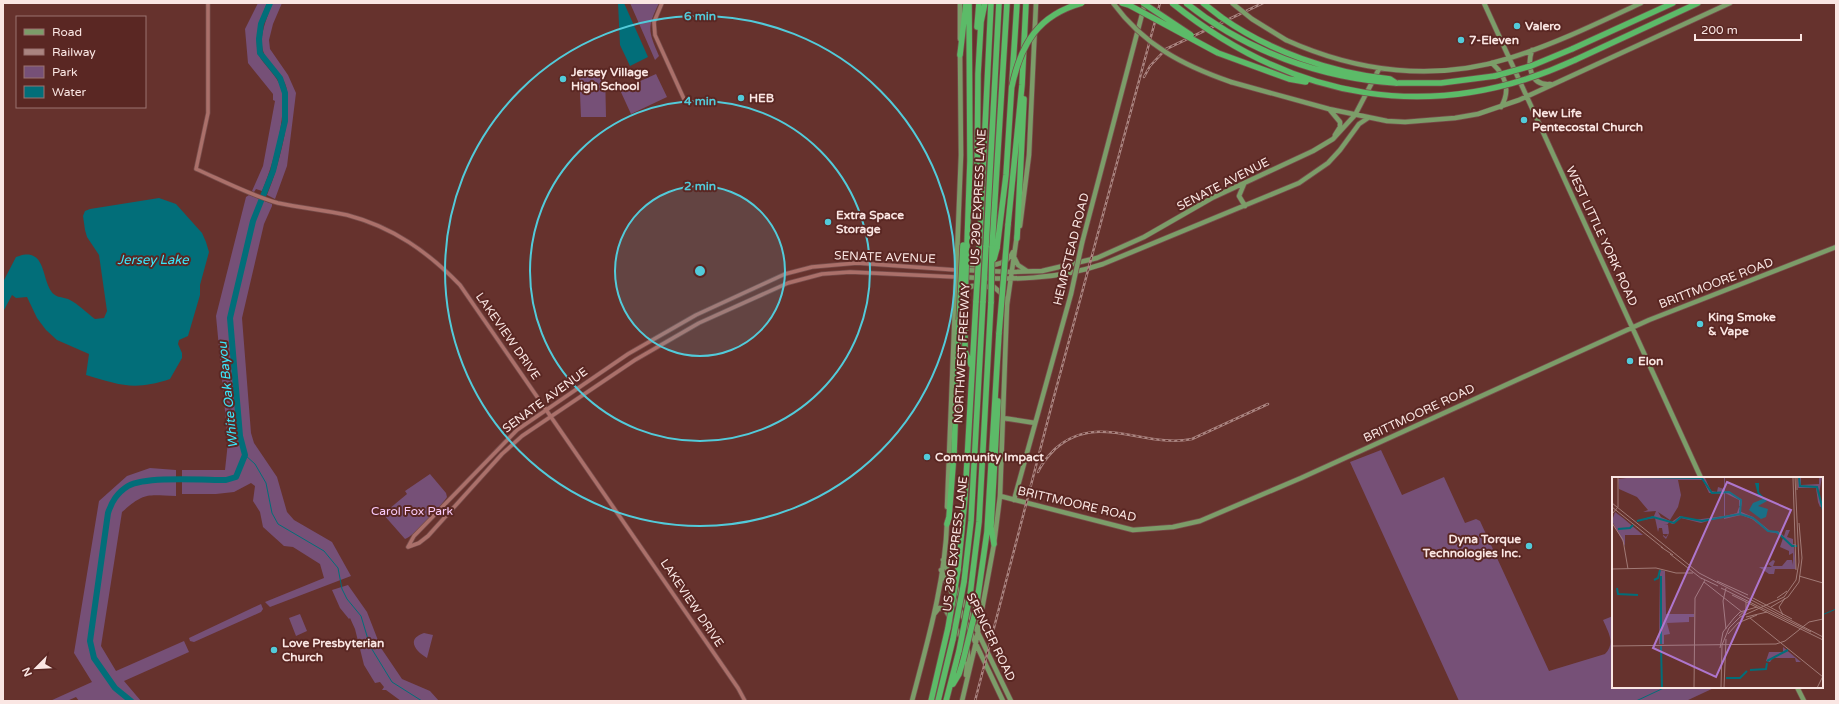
<svg xmlns="http://www.w3.org/2000/svg" width="1839" height="704" viewBox="0 0 1839 704" font-family="'Varela Round',sans-serif">
<style>
.green{fill:#765077}
.water{fill:#026e79}
.lines{fill:none;stroke-linecap:round;stroke-linejoin:round}
.stream{stroke:#026e79;stroke-width:1}
.river{stroke:#026e79;stroke-width:6}
.minor-casing{stroke:#774d4b;stroke-width:5}
.major-casing{stroke:#774d4b;stroke-width:6}
.highway-casing{stroke:#774d4b;stroke-width:7}
.minor{stroke:#ab706a;stroke-width:3.5}
.major{stroke:#7c9d69;stroke-width:4.5}
.highway{stroke:#5cbb68;stroke-width:5.5}
.rail-casing{stroke:#aa8480;stroke-width:2.5}
.rail{stroke:#5a2723;stroke-width:1;stroke-dasharray:3;stroke-linecap:butt}
.major-bridge-casing{stroke:#774d4b;stroke-width:6;stroke-linecap:butt}
.highway-bridge-casing{stroke:#774d4b;stroke-width:7;stroke-linecap:butt}
.major-bridge{stroke:#7c9d69;stroke-width:4.5}
.highway-bridge{stroke:#5cbb68;stroke-width:5.5}
.ring{fill:none;stroke:#52cbda;stroke-width:2}
.poi-dot{fill:#52cbda;stroke:#5a2723;stroke-width:1.5}
.labels{text-anchor:middle;stroke-width:4;stroke-linejoin:round;paint-order:stroke}
.poi-label{font-size:12px;font-weight:bold;fill:#fae6e3;stroke:#5a2723;text-anchor:start}
.street-label{font-size:12px;fill:#fae6e3;stroke:#5a2723}
.park-label{font-size:12px;fill:#facbfa;stroke:#5a2723}
.water-label{font-size:13px;font-style:italic;fill:#3ae6fa;stroke:#5a2723}
.inset-river{fill:none;stroke:#026e79;stroke-width:2}
.inset-road{fill:none;stroke:#a17a76;stroke-width:1}
.view{fill:#ae76cd;fill-opacity:0.15;stroke:#ae76cd;stroke-width:2}
.inset-edge{fill:none;stroke:#fae6e3;stroke-width:2}
.centre{fill:#52cbda;stroke:#5a2723;stroke-width:2}
.ring-label{font-size:12px;text-anchor:middle;font-weight:bold;fill:#52cbda;stroke:#5a2723;stroke-width:4;stroke-linejoin:round;paint-order:stroke}
</style>
<rect width="100%" height="100%" fill="#66322d"/>
<!-- green -->
<path class="green" d="M258 3H267C261 18 251 43 261 59 268 69 280 79 282 92 286 120 273 165 262 191L256 189 254 192 252 191 263 166 275 101 273 100V94L248 63 245 29Z
M272 3H282L273 24 269 40 270 49 288 75 296 93 287 166 275 199 267 195C277 172 292 118 287 91 286 81 279 73 272 65 253 46 265 25 272 3Z
M630 3H659C647 28 648 30 659 56L655 60Z
M605 70 606 117H581L579 71Z
M656 74 667 97 631 114 620 90Z
M249 195 272 204V206L264 224 242 318 251 433 254 443 277 477 287 512 294 520 332 542 351 576 270 607 265 602 324 578 320 564 293 547 284 546 263 527 260 512 253 501 255 486 251 483 234 492 216 494H182V470H225L228 442 216 316 246 197Z
M1381 450 1402 495 1444 477 1465 523 1476 519 1480 521 1549 671 1605 654C1616 643 1608 632 1603 620L1613 616V687H1716L1686 701H1459L1350 462Z
M150 468 176 470V496C146 495 145 492 122 512L101 646 116 671 184 641 189 652 124 681 141 701H79L76 697 67 701H50L92 682 74 653 99 501 127 476Z
M430 474 446 493 447 497C441 506 413 537 405 539L383 514 407 494 405 491Z
M348 585 367 612 381 648 402 679 430 691 439 701H401L386 690H382L384 687 380 682 375 683 364 665 355 629 350 618 349 619 340 608 332 590Z
M261 604 263 609 261 612 194 642 190 641 189 638Z
M300 614 307 631 296 636 289 618Z
M424 633 433 635 427 658C415 651 406 639 424 633Z"/>
<!-- water -->
<path class="water" d="M618 3H624L648 57 630 66 620 45Z
M159 198 176 204 202 233 206 242 209 252 200 285V295L188 336 179 340 178 344 182 353V358L170 379C134 391 120 385 86 375L89 354 57 340 46 330 37 318 27 297 16 298 12 295 3 312 4 280 16 257C49 244 40 285 55 295 59 298 65 297 70 300 78 304 87 313 95 319L104 318 107 311 99 255 87 237 85 230 83 216 85 211 90 209Z"/>
<g class="lines">
<!-- stream -->
<path class="stream" d="M245 455 255 464 266 483 272 513 278 524 324 551 338 568 342 589 347 599 361 616 370 646 392 682 422 701
M1822 615 1836 609
M1636 701 1666 687"/>
<!-- river -->
<path class="river" d="M131 701 115 688 94 658 90 641 108 513C112 501 117 493 128 486 146 476 203 480 226 480L236 477 245 455 240 436 230 318 253 221 273 171 285 121V93L280 78 260 53 259 39 261 24 270 3"/>
<defs>
<path id="minor" d="M208 3V113L196 169C221 180 252 196 278 203 301 208 324 210 347 215 393 227 428 252 460 285L738 688 745 701
M662 3 654 22 655 35 684 99
M408 547 414 536 517 430 628 354 696 315 785 274 812 267 857 263 956 270
M408 547 419 543 428 536 502 454 522 436 635 360 699 323 788 283 822 274 850 272 956 277"/>
<path id="major" d="M1484 3 1701 478
M960 39V3
M1286 40C1357 72 1434 82 1510 58 1555 44 1598 23 1641 3
M1532 50C1527 65 1530 86 1550 84
M1492 63C1506 76 1511 90 1501 107
M1231 82 1329 109 1387 121 1405 122 1455 118 1478 114 1519 100 1730 3
M1330 110 1340 122V127L1335 135
M1244 184 1239 196 1245 206
M1020 226 1029 155 1036 3
M1082 243 1145 3
M1014 257 1018 265 1027 271
M965 262 967 265C983 265 1005 269 1013 252
M964 270 1011 272 1042 271 1097 258 1144 237 1212 198 1313 151 1333 139 1355 115 1379 69
M963 277C1011 280 1056 280 1103 264L1299 183 1328 163 1340 150 1359 124 1368 118
M964 290 972 286 994 287 1002 294 1007 305
M1003 418 1035 423
M1000 496 1133 530 1173 527 1200 521 1301 478 1649 320 1836 247
M1014 500 1071 294
M947 507 961 155 960 53
M943 560 1011 701
M941 570 1003 701
M935 613 939 608 945 609 967 648 968 655 966 675
M1797 687 1804 701
M912 701C927 643 945 583 947 522
M962 701 976 642 994 544 1000 496 1007 305 1017 235"/>
<path id="highway" d="M1122 3 1129 5
M1203 3 1221 17
M977 27 979 3
M1572 49 1673 3
M960 55 966 3
M1575 60 1698 3
M1396 83H1441L1495 76
M981 194 977 184 978 74 981 22 985 3
M1008 225 1022 85 1026 3
M1017 238 1024 99
M967 245 970 161 969 3
M986 247 999 3
M992 248 1007 3
M997 248 1006 175 1017 3
M979 253 991 3
M965 300V351L971 365
M947 524 949 517 954 453 959 320
M994 544 991 527 998 401
M958 570 965 498 976 301
M964 582 971 521 983 301
M970 595 979 522 991 302
M976 609 987 532 999 333
M953 684 959 674 963 661
M931 701 948 628
M938 701 953 639
M946 701 959 651"/>
</defs>
<!-- minor casing -->
<use href="#minor" class="minor-casing"/>
<!-- major casing -->
<use href="#major" class="major-casing"/>
<!-- highway casing -->
<use href="#highway" class="highway-casing"/>
<!-- minor -->
<use href="#minor" class="minor"/>
<!-- major -->
<use href="#major" class="major"/>
<!-- highway -->
<use href="#highway" class="highway"/>
<defs>
<path id="rail" d="M1144 77 1150 66 1166 49 1263 3
M1038 472C1042 463 1048 456 1055 449 1097 411 1145 449 1192 439L1268 404
M975 701 1052 404 1160 3"/>
</defs>
<!-- rail casing -->
<use href="#rail" class="rail-casing"/>
<!-- rail -->
<use href="#rail" class="rail"/>
<defs>
<path id="major-bridge" d="M1113 3C1144 45 1182 65 1231 82
M1232 3 1252 19 1286 40
M1071 294 1082 243"/>
<path id="highway-bridge" d="M1143 3 1191 35
M1172 3C1293 100 1432 126 1575 60
M1186 3C1246 51 1320 78 1396 83
M1129 5 1218 53 1289 79 1306 82
M1221 17C1269 51 1331 73 1390 79L1396 83
M1495 76 1531 66 1572 49
M1012 86C1021 44 1038 15 1082 3
M994 259 997 248
M965 300 967 245
M976 301 979 253
M983 301 986 247
M991 302 992 248
M959 320 963 245
M999 333 1008 225
M948 628 958 570
M953 639 964 582
M959 651 970 595
M963 661 976 609"/>
</defs>
<!-- major-bridge casing -->
<use href="#major-bridge" class="major-bridge-casing"/>
<!-- highway-bridge casing -->
<use href="#highway-bridge" class="highway-bridge-casing"/>
<!-- major-bridge -->
<use href="#major-bridge" class="major-bridge"/>
<!-- highway-bridge -->
<use href="#highway-bridge" class="highway-bridge"/>
</g>
<!-- distance rings -->
<circle cx="700" cy="271" r="85" fill="#52cbda" fill-opacity=".12"/>
<g class="ring">
<circle cx="700" cy="271" r="85"/>
<circle cx="700" cy="271" r="170"/>
<circle cx="700" cy="271" r="255"/>
</g>
<!-- markers -->
<g class="poi-dot">
<circle cx="1517" cy="26" r="4"/>
<circle cx="1461" cy="40" r="4"/>
<circle cx="563" cy="79" r="4"/>
<circle cx="741" cy="98" r="4"/>
<circle cx="1524" cy="120" r="4"/>
<circle cx="828" cy="222" r="4"/>
<circle cx="1700" cy="324" r="4"/>
<circle cx="1630" cy="361" r="4"/>
<circle cx="927" cy="457" r="4"/>
<circle cx="1529" cy="546" r="4"/>
<circle cx="274" cy="650" r="4"/>
</g>
<g class="labels">
<!-- poi labels -->
<g class="poi-label">
<text x="1525" y="30">Valero</text>
<text x="1469" y="44">7-Eleven</text>
<text x="571" y="76">Jersey Village<tspan x="571" dy="14">High School</tspan></text>
<text x="749" y="102">HEB</text>
<text x="1532" y="117">New Life<tspan x="1532" dy="14">Pentecostal Church</tspan></text>
<text x="836" y="219">Extra Space<tspan x="836" dy="14">Storage</tspan></text>
<text x="1708" y="321">King Smoke<tspan x="1708" dy="14">&amp; Vape</tspan></text>
<text x="1638" y="365">Elon</text>
<text x="935" y="461">Community Impact</text>
<text x="1521" y="543" text-anchor="end">Dyna Torque<tspan x="1521" dy="14">Technologies Inc.</tspan></text>
<text x="282" y="647">Love Presbyterian<tspan x="282" dy="14">Church</tspan></text>
</g>
<!-- street labels -->
<g class="street-label">
<text transform="translate(1223 184) rotate(-27)" y="4">SENATE AVENUE</text>
<text transform="translate(978 197) rotate(-87)" y="4">US 290 EXPRESS LANE</text>
<text transform="translate(1602 236) rotate(65)" y="4">WEST LITTLE YORK ROAD</text>
<text transform="translate(1071 249) rotate(-76)" y="4">HEMPSTEAD ROAD</text>
<text transform="translate(885 257) rotate(2)" y="4">SENATE AVENUE</text>
<text transform="translate(1716 283) rotate(-21)" y="4">BRITTMOORE ROAD</text>
<text transform="translate(508 336) rotate(55)" y="4">LAKEVIEW DRIVE</text>
<text transform="translate(962 353) rotate(-87)" y="4">NORTHWEST FREEWAY</text>
<text transform="translate(545 400) rotate(-36)" y="4">SENATE AVENUE</text>
<text transform="translate(1419 413) rotate(-25)" y="4">BRITTMOORE ROAD</text>
<text transform="translate(1077 504) rotate(13)" y="4">BRITTMOORE ROAD</text>
<text transform="translate(955 544) rotate(-83)" y="4">US 290 EXPRESS LANE</text>
<text transform="translate(692 603) rotate(56)" y="4">LAKEVIEW DRIVE</text>
<text transform="translate(991 637) rotate(64)" y="4">SPENCER ROAD</text>
</g>
<!-- park labels -->
<g class="park-label">
<text x="412" y="515">Carol Fox Park</text>
</g>
<!-- water labels -->
<g class="water-label">
<text x="153" y="264">Jersey Lake</text>
<text transform="translate(227 395) rotate(-96)" y="5">White Oak Bayou</text>
</g>
</g>
<!-- overview -->
<g transform="translate(1612 477)">
<rect width="211" height="211" fill="#66322d"/>
<path d="M23 0H177L113 1V14L129 22 130 25 129 30 127 29V23L113 16V39L125 36 127 30 129 31 127 34 141 40 158 54H166L172 59 174 53H178L175 60 181 62V67H184L182 70 184 92H163L162 97H157L147 90H160L156 87 161 83 163 84 161 89H170L175 83H180L181 88V76L177 78V74L168 70 171 61 164 56 157 55 140 42 129 38 112 42V17L97 16 91 3H66L69 18 66 30 58 43 46 35 49 40 58 44 55 48 52 47 56 48 57 56 54 62 51 59V58L54 60 56 57H51L50 51H47L46 55 43 41 24 44 42 39 44 34 31 35 36 33 25 20 7 12 6 2ZM93 1H112V12L106 10 105 15 99 14ZM186 0H189V8L207 7V0H210L207 17 211 29 208 30 206 25 204 11H186ZM3 35 11 41 31 58H13V69L0 44ZM68 39 82 43 112 39 89 46 69 41 61 47 58 46ZM48 93 53 94 54 137H82V140H77V145L55 146 58 157 52 158V167H47ZM171 170 189 185H184L183 181H161L158 185 154 184 157 175H171Z" fill="#765077" fill-rule="evenodd"/>
<path d="M143 6H147V15L155 24 146 29 156 32 154 40 149 42 137 33 141 26 151 22 146 18Z" fill="#026e79"/>
<path class="inset-river" d="M27 0 90 1M89 0 100 16 117 15 129 23 128 37 141 41 156 54 165 55 180 69H185M187 0 188 9 205 10 211 33M25 44 41 40 62 46 69 40 90 44 128 37M6 52 18 51 21 48M49 99V167M42 103 46 101 48 93M5 111 6 117 26 118M49 169 50 211M155 184 176 173M138 193 154 192 155 186M114 201H128L135 194"/>
<path class="inset-road" d="M185 0V13M181 1 184 93M0 26 87 96 211 160M0 30 51 71M0 37 6 30V0M0 46 11 63 16 92M49 70 61 78M58 77 90 102M0 92 44 91 64 96H81M187 99 211 106M89 101 106 109M105 104 136 118M92 105 130 135M109 111 199 155M120 118 211 163M141 121 180 142M165 121 175 114M159 130 176 120 187 105 190 81 187 46M171 138 167 130 173 121M127 139 134 133V125M134 140 155 135M138 141 211 200M114 152 111 124 114 111M116 157 126 146 145 138M0 169 164 167 173 164 197 145 211 142M108 171 111 155 122 141 128 135 145 130M82 211 83 121 93 103M109 211 110 168 117 151 128 140 172 120 184 103 187 85 183 0M112 211 114 162M205 211 211 199"/>
<path class="view" d="M115 5 179 33 104 200 41 171Z"/>
<rect width="211" height="211" class="inset-edge"/>
</g>
<circle cx="700" cy="271" r="6" class="centre"/>
<g class="ring-label">
<text x="700" y="20">6 min</text>
<text x="700" y="105">4 min</text>
<text x="700" y="190">2 min</text>
</g>
<!-- border -->
<rect width="1839" height="704" fill="none" stroke="#fae6e3" stroke-width="8"/>
<!-- legend -->
<rect x="16" y="16" width="130" height="92" fill="#5a2723" stroke="#9a7370"/>
<rect x="24" y="29" width="20" height="6" fill="#7c9d69" stroke="#9a7370"/>
<text x="52" y="36" font-size="12" fill="#fae6e3">Road</text>
<rect x="24" y="49" width="20" height="6" fill="#aa8480" stroke="#9a7370"/>
<text x="52" y="56" font-size="12" fill="#fae6e3">Railway</text>
<rect x="24" y="66" width="20" height="12" fill="#765077" stroke="#9a7370"/>
<text x="52" y="76" font-size="12" fill="#fae6e3">Park</text>
<rect x="24" y="86" width="20" height="12" fill="#026e79" stroke="#9a7370"/>
<text x="52" y="96" font-size="12" fill="#fae6e3">Water</text>
<!-- north arrow -->
<g transform="translate(36 668) rotate(246)" stroke="#5a2723" stroke-width="3" paint-order="stroke">
<path d="M0-3L7 15L0 10L-7 15Z" fill="#fae6e3"/>
<text y="-6" font-size="11" font-weight="bold" text-anchor="middle" fill="#fae6e3">N</text>
</g>
<!-- scale -->
<path d="M1695 34v6h106v-6" fill="none" stroke="#fae6e3" stroke-width="2"/>
<text x="1701" y="34" font-size="12" fill="#fae6e3" stroke="#5a2723" stroke-width="3" paint-order="stroke">200 m</text>
</svg>
